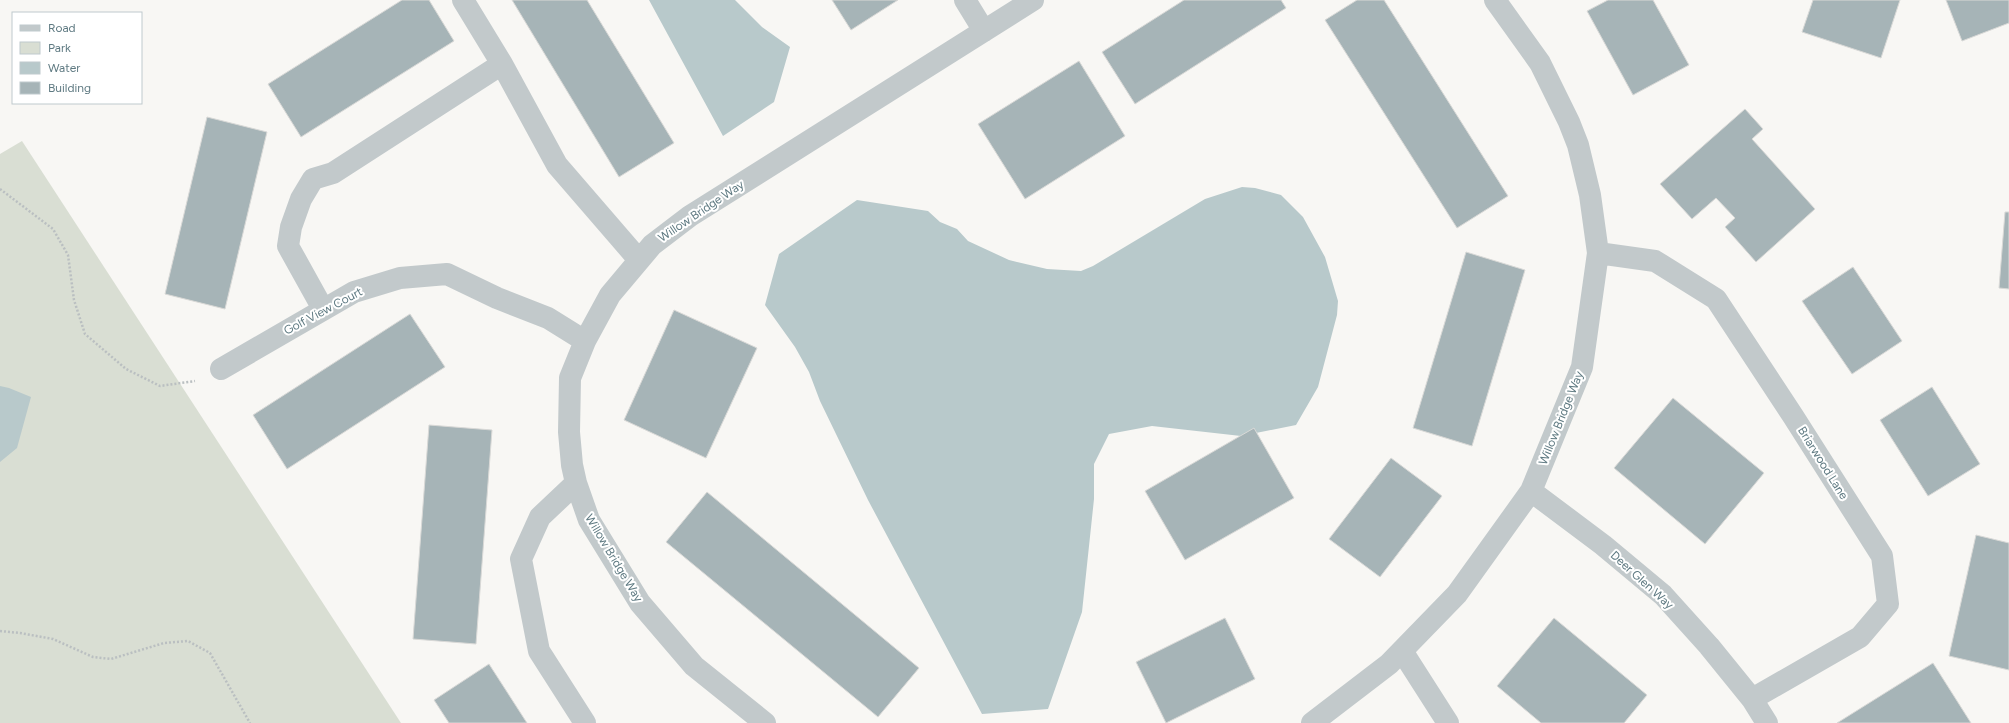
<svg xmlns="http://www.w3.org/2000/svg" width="2009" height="723" viewBox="0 0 2009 723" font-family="Figtree,sans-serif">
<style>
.green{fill:#d9ded3}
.water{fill:#b8c9cb}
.building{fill:#a6b4b7;stroke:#d9d9d7}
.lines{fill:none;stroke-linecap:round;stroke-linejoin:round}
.path{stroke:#babfc1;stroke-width:2.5;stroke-dasharray:2 2;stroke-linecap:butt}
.minor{stroke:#c2c9cb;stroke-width:22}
.labels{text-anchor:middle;stroke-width:4;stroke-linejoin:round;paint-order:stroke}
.street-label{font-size:12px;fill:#5f7a82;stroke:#fff}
</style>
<rect width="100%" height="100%" fill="#f8f7f4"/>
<!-- green -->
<path class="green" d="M22 141 401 723H0V154Z"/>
<!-- water -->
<path class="water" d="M649 0H735L762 27 790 47 774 102 723 136Z
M1242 187 1255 188 1281 195 1303 217 1325 257 1338 301 1337 315 1318 387 1296 425 1241 436 1152 426 1109 434 1094 464V499L1082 612 1048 709 982 714 868 500 820 401 809 372 795 347 765 305 779 254 857 200 928 211 940 222 957 229 968 241 1009 260 1047 269 1081 271 1093 266 1205 199Z
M0 386 9 388 31 397 17 448 0 462Z"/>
<!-- building -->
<path class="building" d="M402 0H429L454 41 301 137 268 84Z
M512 0H587L674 143 619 177Z
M832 0H898L851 30Z
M1184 0H1281L1286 8 1135 104 1102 52Z
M1357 0H1384L1508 196 1457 228 1325 20Z
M1608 0H1653L1689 65 1633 95 1587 11Z
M1813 0H1900L1881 58 1802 32Z
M1946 0H2009V23L1962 41Z
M1079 61 1125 136 1025 199 978 124Z
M1745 109 1763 129 1752 139 1815 209 1756 262 1725 227 1735 218 1716 198 1692 219 1660 184Z
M207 117 267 132 225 309 165 294Z
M2005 212H2009V289L1999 288Z
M1466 252 1525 270 1472 446 1413 428Z
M1853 267 1902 341 1852 374 1802 301Z
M674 310 757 348 706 458 624 420Z
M410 314 445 367 287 469 253 415Z
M1932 387 1980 464 1928 496 1880 420Z
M1673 398 1764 473 1705 544 1614 468Z
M429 425 492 430 476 644 413 639Z
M1254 428 1294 498 1185 560 1145 491Z
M1391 458 1442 496 1380 577 1329 539Z
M707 492 919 668 878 717 666 542Z
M1976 535 2009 543V670L1949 656Z
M1225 618 1255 679 1166 723 1136 662Z
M1554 618 1647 695 1624 723H1541L1497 686Z
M1933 663 1971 723H1837Z
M489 664 527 723H449L434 700Z"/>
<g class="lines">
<!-- path -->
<path class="path" d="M0 189 53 229 68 255 74 300 85 334 126 369 160 386 195 381
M0 631 20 633 53 639 93 657 111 659 164 643 188 641 210 653 250 723"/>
<!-- minor -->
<path class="minor" d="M463 0 502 64 557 165 639 260
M965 0 984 31
M1598 253 1655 261 1716 299 1793 416 1882 556 1888 604 1860 637 1752 699
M323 309 288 246 291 227 301 199 313 179 333 173 502 64
M221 369 354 292 400 278 447 274 497 298 548 318 585 341
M576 483 540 517 521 559 539 651 585 723
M1531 491 1603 545 1663 595 1709 646 1752 699 1767 723
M1402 651 1448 723
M765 723 694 666 640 603 589 520 576 483 572 465 569 432 570 378 585 341 610 295 652 245 690 216 1033 0
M1312 723 1389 664 1457 594 1531 491 1582 367 1598 253 1590 195 1578 145 1569 122 1540 63 1495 0"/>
</g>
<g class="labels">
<!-- street labels -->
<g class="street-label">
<text transform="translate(701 211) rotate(-34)" y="4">Willow Bridge Way</text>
<text transform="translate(323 311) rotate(-28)" y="4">Golf View Court</text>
<text transform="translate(1561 418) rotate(-68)" y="4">Willow Bridge Way</text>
<text transform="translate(1823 463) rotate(58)" y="4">Briarwood Lane</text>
<text transform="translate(614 558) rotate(59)" y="4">Willow Bridge Way</text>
<text transform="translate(1642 580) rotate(42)" y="4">Deer Glen Way</text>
</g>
</g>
<!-- legend -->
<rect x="12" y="12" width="130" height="92" fill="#ffffff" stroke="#bfcacd"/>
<rect x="20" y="25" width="20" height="6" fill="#c2c9cb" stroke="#bfcacd"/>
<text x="48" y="32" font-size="12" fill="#5f7a82">Road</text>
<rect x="20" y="42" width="20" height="12" fill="#d9ded3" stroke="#bfcacd"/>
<text x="48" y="52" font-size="12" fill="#5f7a82">Park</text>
<rect x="20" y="62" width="20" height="12" fill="#b8c9cb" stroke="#bfcacd"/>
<text x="48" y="72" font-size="12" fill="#5f7a82">Water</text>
<rect x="20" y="82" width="20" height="12" fill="#a6b4b7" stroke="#bfcacd"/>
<text x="48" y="92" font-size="12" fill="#5f7a82">Building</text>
</svg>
